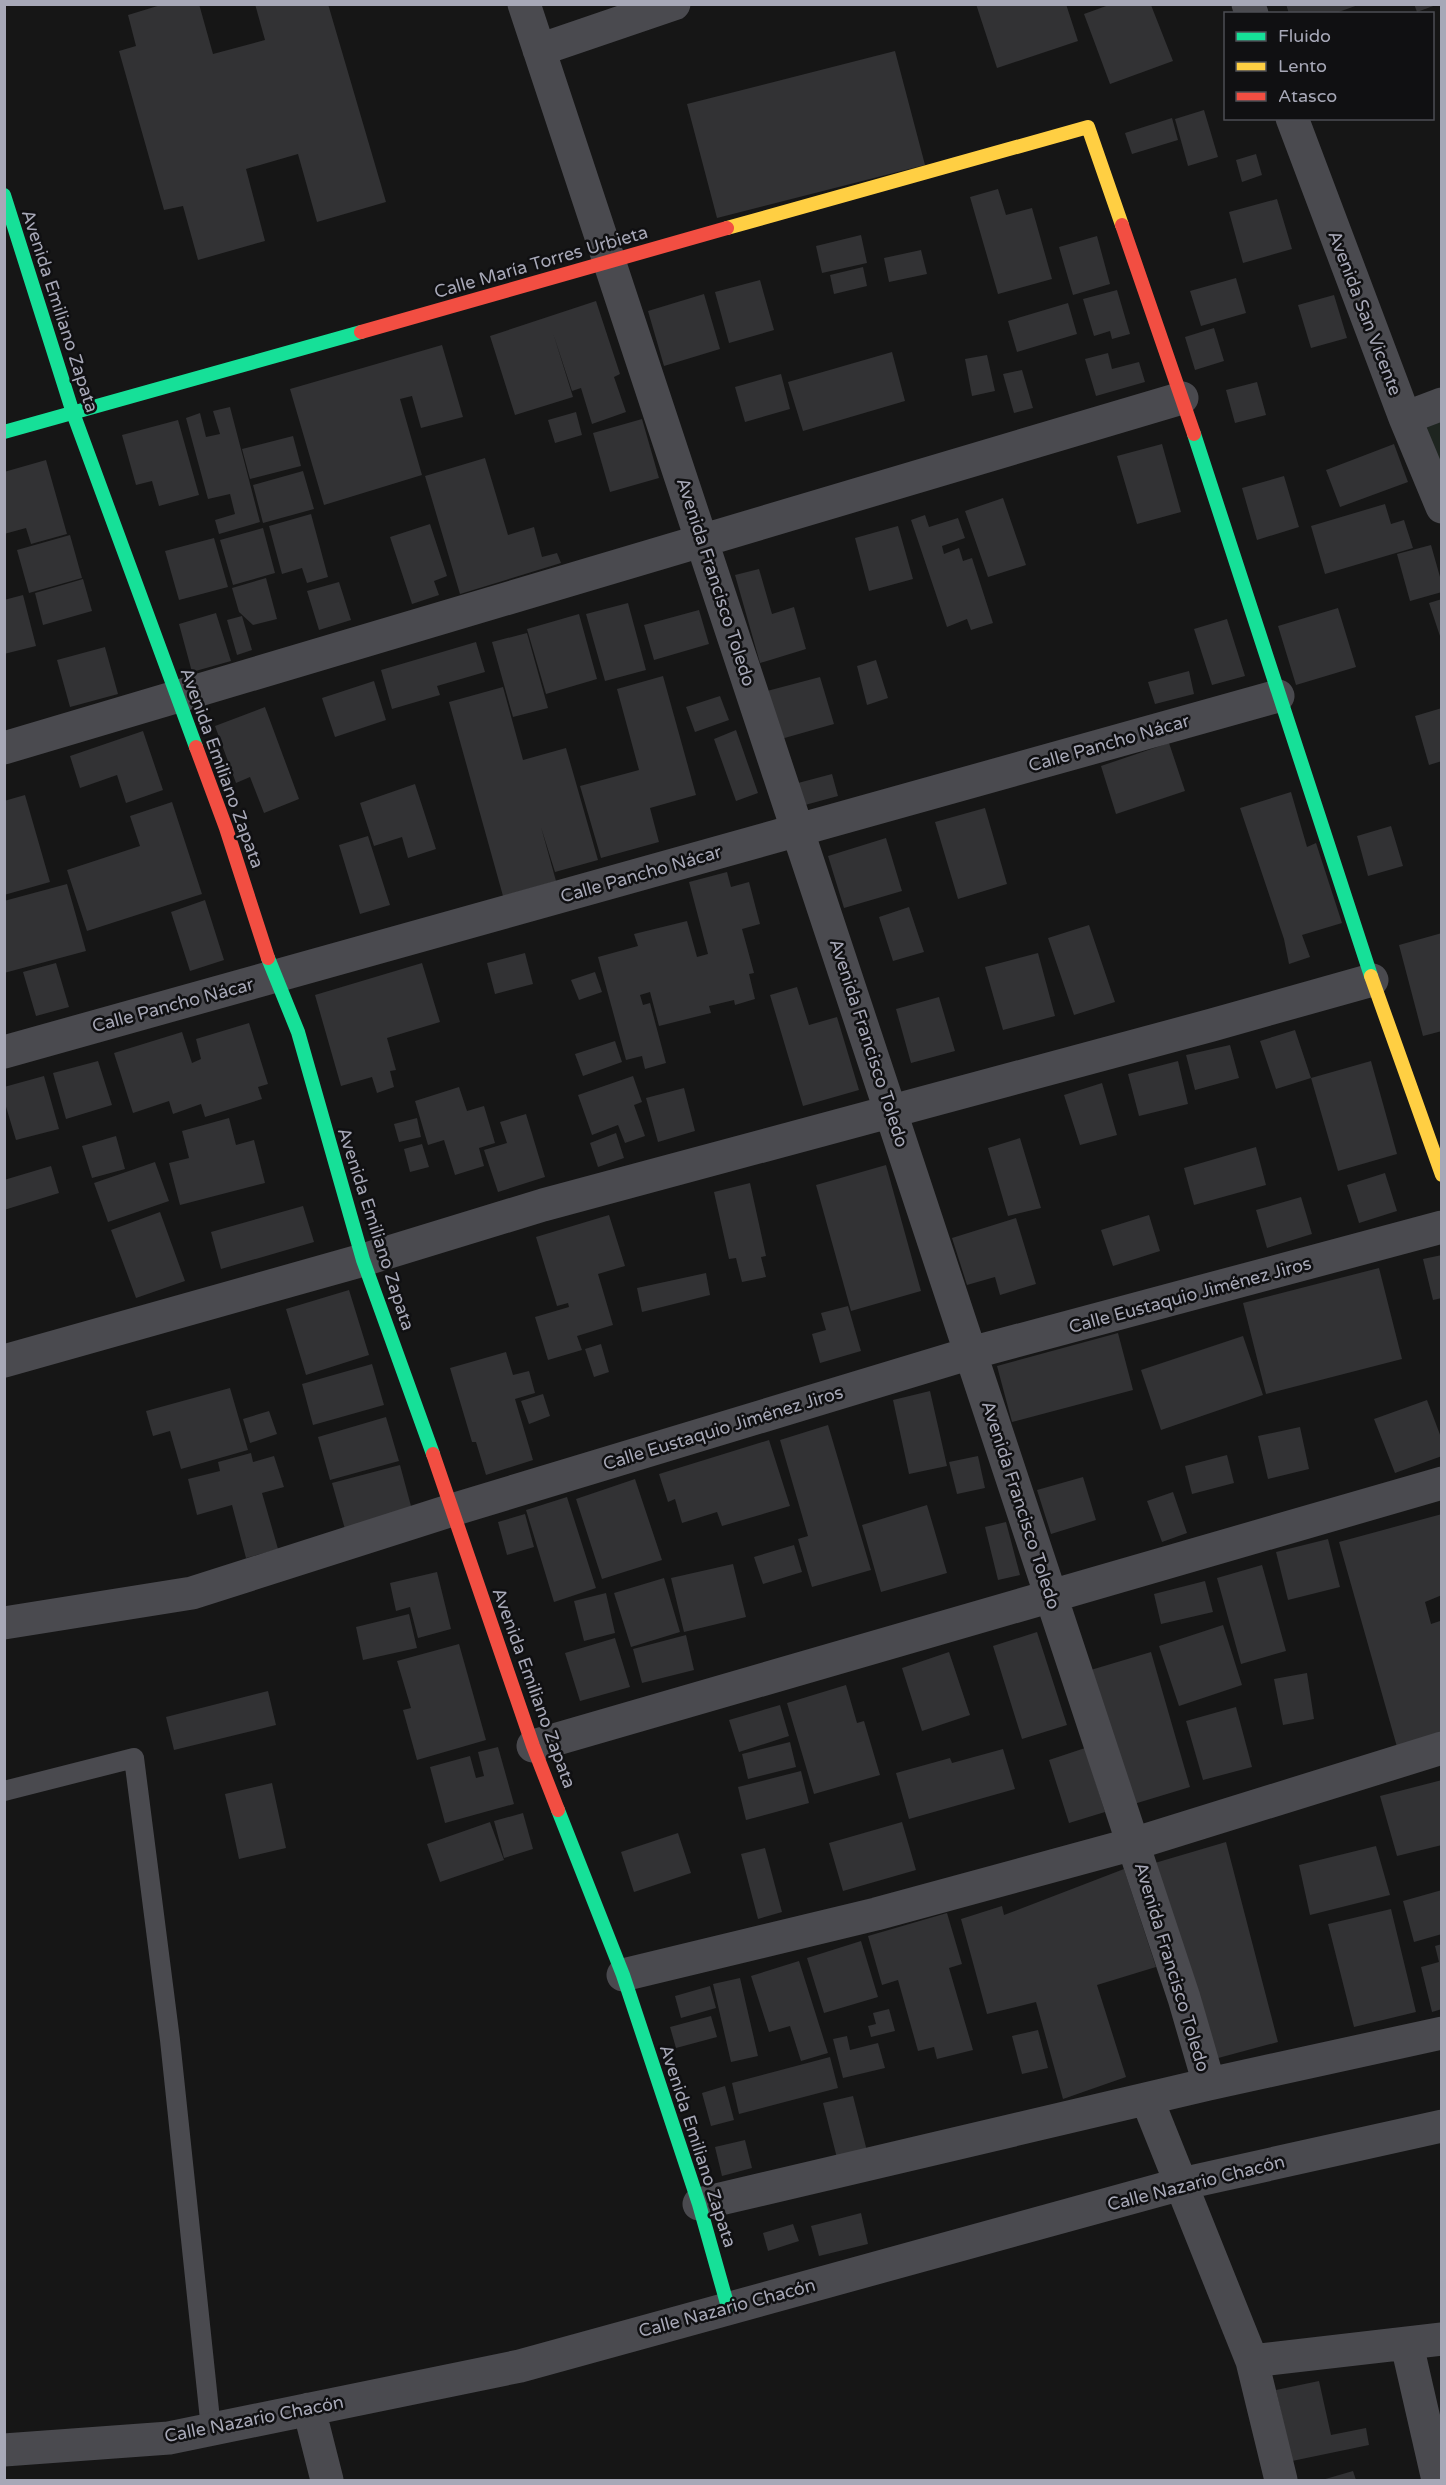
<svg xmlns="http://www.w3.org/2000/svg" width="1446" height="2485" viewBox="0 0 1446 2485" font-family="'Varela Round',sans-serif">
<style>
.green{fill:#1e2520}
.building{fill:#323234}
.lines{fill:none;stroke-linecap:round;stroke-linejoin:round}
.lane{stroke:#4a4a4f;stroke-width:20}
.street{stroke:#4a4a4f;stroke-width:33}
.fast{stroke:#16e098;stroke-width:14}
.slow{stroke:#ffcf43;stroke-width:14}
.jam{stroke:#f24e42;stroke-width:14}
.labels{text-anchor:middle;stroke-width:5;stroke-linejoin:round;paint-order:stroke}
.street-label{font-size:18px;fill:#a7a8b7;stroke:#101012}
</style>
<rect width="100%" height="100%" fill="#161616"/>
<!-- green -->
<path class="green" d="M1441 404V490L1405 418Z"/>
<!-- building -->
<path class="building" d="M164 4H199L213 54 265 40 255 4H328L386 202 317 222 298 154 246 169 265 241 198 260 183 206 164 210 119 51 136 46 128 15Z
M976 4H1066L1078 41 997 68Z
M1286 4H1358V5L1333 14H1289Z
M1414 4H1436V5L1417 12Z
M1109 5H1151L1173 61 1110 84 1084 14Z
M895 51 925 165 717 218 687 104Z
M1204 110 1218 157 1188 166 1175 119Z
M1172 118 1178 140 1132 154 1125 133Z
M1256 154 1262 175 1242 182 1236 160Z
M998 189 1006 215 1032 208 1052 279 998 294 970 197Z
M1277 199 1292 249 1243 263 1229 212Z
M861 235 867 263 822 273 816 246Z
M1097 236 1110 284 1073 295 1059 247Z
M921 250 927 274 889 282 884 258Z
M863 267 867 286 834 294 830 275Z
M1236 278 1246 313 1201 326 1190 291Z
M760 280 774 330 729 343 715 292Z
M1117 290 1130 334 1112 339 1110 331 1094 336 1083 299Z
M704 294 720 349 664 366 648 311Z
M1334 295 1347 338 1311 348 1298 305Z
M596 301 620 374 614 377 626 412 592 424 581 388 572 391 553 333 573 397 515 415 490 336Z
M1068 303 1077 334 1017 352 1008 321Z
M1214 328 1224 361 1195 370 1185 337Z
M442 345 463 417 421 428 412 396 400 399 422 475 324 505 290 389Z
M892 352 905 401 803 431 788 382Z
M1108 353 1112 369 1139 362 1145 382 1096 396 1085 359Z
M987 355 995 391 972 396 965 359Z
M1022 370 1033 408 1014 413 1003 374Z
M781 374 790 409 745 422 735 387Z
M1257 382 1266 415 1235 423 1226 390Z
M230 407 260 522 219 534 215 520 235 514 230 494 208 499 186 418 200 413 206 437 220 434 213 411Z
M576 412 582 435 555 443 548 420Z
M642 419 659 478 610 492 593 433Z
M178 420 199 495 159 506 152 481 136 485 122 435Z
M293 436 301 466 250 479 242 449Z
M1162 444 1181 512 1137 524 1117 456Z
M1394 444 1408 482 1340 507 1326 470Z
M485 458 508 535 534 527 542 557 557 553 561 563 460 594 425 476Z
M46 460 67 534 31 544 26 528 4 534V472Z
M303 471 314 509 263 523 253 485Z
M1284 476 1299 527 1257 540 1242 488Z
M1003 498 1026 565 988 577 965 511Z
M1385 504 1391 524 1404 520 1413 548 1325 574 1311 526Z
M311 514 328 577 307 583 302 568 282 574 269 526Z
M925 515 929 527 958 518 965 538 942 546 944 554 959 548 963 561 972 558 993 623 971 630 967 619 947 627 911 520Z
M430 524 447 576 434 581 439 595 412 604 390 537Z
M898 526 913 579 869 591 855 538Z
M263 528 275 573 233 585 220 540Z
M70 535 82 578 29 593 17 550Z
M214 538 228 587 179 600 165 551Z
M1431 545 1442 584V592L1410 601 1397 554Z
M759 569 772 614 794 607 806 649 760 663 735 575Z
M266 578 277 619 253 625 239 612 232 588Z
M83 579 92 611 43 625 35 593Z
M339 582 351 620 319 630 307 591Z
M23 595 36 646 4 654V600Z
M1442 599V639H1441L1429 603Z
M628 603 646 670 605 681 586 614Z
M1338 608 1356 667 1296 685 1278 626Z
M699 610 709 644 654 660 644 625Z
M216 613 231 661 192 672 179 624Z
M579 614 597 679 546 694 527 629Z
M242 616 252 650 237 655 227 620Z
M1227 619 1245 676 1212 685 1194 629Z
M527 633 548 708 513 717 492 642Z
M476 642 485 672 437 686 440 695 392 709 381 670Z
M105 647 118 694 70 707 57 660Z
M876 660 888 698 867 705 857 666Z
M1189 671 1194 694 1155 704 1148 682Z
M663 676 696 795 650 808 659 842 601 858 580 786 639 770 617 689Z
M820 677 834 724 781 739 767 691Z
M374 681 386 720 335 737 322 698Z
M503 687 523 760 566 748 598 860 555 872 541 827 556 881 503 896 449 702Z
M720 696 729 720 695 732 686 707Z
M265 707 299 799 264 813 250 777 236 783 215 726Z
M1442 708V761L1429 765 1415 716Z
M736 730 758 793 736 801 714 739Z
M143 731 163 790 126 803 117 775 80 788 70 756Z
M1169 743 1185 791 1116 814 1101 766Z
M832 774 838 796 805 805 798 783Z
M415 784 436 849 408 858 402 837 374 846 360 803Z
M1291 792 1307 847 1316 843 1342 923 1302 935 1310 957 1289 964 1284 939 1240 808Z
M25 795 50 882 4 895V801Z
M172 802 202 894 87 931 67 870 140 846 130 816Z
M985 808 1007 884 958 899 935 822Z
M1391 826 1403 866 1368 876 1357 836Z
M368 836 390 905 360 914 339 845Z
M886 838 902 891 844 908 828 856Z
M727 872 731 887 749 882 760 924 742 929 754 973 749 974 755 999 735 1005 734 1000 709 1006 711 1013 659 1026 650 992 640 995 643 1005 650 1003 666 1063 645 1069 642 1056 626 1060 598 957 638 946 634 934 687 921 697 957 708 954 689 882Z
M67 884 86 951 4 973V901Z
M205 900 224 960 190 971 171 912Z
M909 907 924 952 893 961 879 917Z
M1089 925 1115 1002 1074 1015 1048 938Z
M1442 933V1031L1423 1036 1399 945Z
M525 953 533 984 495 994 487 963Z
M1038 953 1055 1016 1003 1030 985 967Z
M56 963 69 1007 36 1016 23 972Z
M422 963 440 1022 387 1038 396 1070 390 1071 394 1087 377 1093 372 1077 341 1086 315 995Z
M595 972 602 992 579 1000 571 980Z
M797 987 809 1025 837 1017 859 1090 803 1106 770 995Z
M939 997 955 1051 911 1063 896 1009Z
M249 1023 268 1084 258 1087 262 1099 205 1117 201 1104 173 1114 169 1101 133 1113 114 1053 182 1032 192 1063 201 1059 196 1039Z
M1295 1030 1311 1078 1276 1089 1260 1041Z
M615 1041 622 1062 583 1076 575 1054Z
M1230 1045 1239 1078 1195 1090 1186 1055Z
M98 1061 112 1105 66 1119 53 1073Z
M1178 1061 1188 1104 1139 1116 1128 1074Z
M1371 1061 1397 1154 1338 1171 1311 1078Z
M44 1076 59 1129 16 1140 4 1100V1087Z
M633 1076 642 1102 634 1105 645 1136 625 1143 618 1125 592 1135 578 1095Z
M1102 1083 1117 1135 1080 1145 1064 1095Z
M459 1087 467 1111 484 1106 495 1143 479 1148 484 1166 455 1175 444 1140 428 1145 415 1101Z
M684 1088 695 1131 658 1142 646 1098Z
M526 1114 545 1177 498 1192 484 1150 507 1143 500 1122Z
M229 1118 236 1145 254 1140 265 1183 180 1205 169 1163 189 1158 182 1131Z
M417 1118 421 1137 399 1142 394 1124Z
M616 1133 624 1158 598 1167 590 1143Z
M116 1136 125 1169 92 1178 82 1146Z
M1020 1138 1041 1208 1008 1216 988 1148Z
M422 1144 429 1167 410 1172 404 1149Z
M1256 1147 1266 1185 1194 1205 1184 1168Z
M155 1162 169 1201 108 1222 94 1183Z
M886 1165 921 1291 851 1311 816 1185Z
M51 1166 59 1193 4 1210V1180Z
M1385 1173 1397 1211 1359 1223 1347 1185Z
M750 1183 766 1256 761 1257 766 1277 742 1282 736 1258 729 1259 714 1192Z
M1301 1197 1312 1234 1267 1248 1256 1210Z
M303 1206 314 1242 221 1269 211 1232Z
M160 1212 185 1281 136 1298 111 1230Z
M609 1215 625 1266 598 1274 613 1325 577 1336 582 1350 548 1360 535 1317 569 1307 568 1303 557 1306 536 1237Z
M1149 1215 1160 1251 1113 1266 1101 1230Z
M1016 1218 1036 1284 1000 1295 995 1277 967 1285 952 1238Z
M1442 1255V1298L1433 1300 1423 1259Z
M1379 1268 1402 1359 1266 1394 1243 1303Z
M706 1273 710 1295 642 1312 637 1288Z
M349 1290 369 1355 306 1375 286 1309Z
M848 1306 861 1351 820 1363 812 1334 826 1330 821 1313Z
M1118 1333 1133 1390 1012 1422 997 1366Z
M1243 1336 1263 1395 1161 1430 1141 1370Z
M601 1344 609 1372 594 1377 585 1349Z
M506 1352 513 1375 529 1371 535 1393 515 1399 533 1460 486 1475 476 1442H472L450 1368Z
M372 1364 384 1405 313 1425 302 1384Z
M230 1388 248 1450 181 1469 170 1431 153 1436 146 1411Z
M930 1391 947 1466 909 1474 893 1400Z
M543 1394 550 1416 529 1424 521 1401Z
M1427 1400 1442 1440V1456L1395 1473 1374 1419Z
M269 1411 277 1434 250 1443 243 1419Z
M386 1417 399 1461 330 1480 318 1437Z
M828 1425 871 1570 812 1587 798 1539 808 1536 780 1440Z
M1300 1427 1309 1469 1268 1479 1258 1436Z
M769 1440 790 1506 722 1526 717 1512 682 1523 675 1499 668 1502 659 1474Z
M251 1453 253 1462 274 1456 284 1487 262 1493 278 1549 246 1558 232 1505 197 1515 188 1479 220 1471 218 1462Z
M1227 1455 1234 1483 1192 1494 1185 1466Z
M978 1456 985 1488 957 1494 949 1462Z
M400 1465 415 1521 348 1540 332 1483Z
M1083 1477 1096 1520 1051 1534 1037 1490Z
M635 1479 662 1560 602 1579 576 1499Z
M1173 1492 1187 1533 1162 1542 1147 1501Z
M567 1497 596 1588 554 1602 526 1510Z
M927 1505 947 1573 881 1592 862 1525Z
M525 1514 534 1547 507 1555 498 1522Z
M1442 1514V1595L1425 1602 1431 1624 1440 1621 1442 1626V1735L1397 1747 1339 1542Z
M1006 1522 1020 1575 998 1580 985 1527Z
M1328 1539 1340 1587 1288 1600 1276 1552Z
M794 1545 802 1572 763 1584 754 1557Z
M733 1564 746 1617 684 1632 671 1578Z
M1262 1565 1286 1651 1241 1664 1217 1578Z
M437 1572 451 1629 418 1638 410 1607 396 1611 390 1583Z
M664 1578 680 1632 631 1647 614 1593Z
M1205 1581 1213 1612 1161 1624 1154 1594Z
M606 1593 615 1633 584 1641 574 1601Z
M409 1614 417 1648 363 1660 356 1627Z
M1223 1625 1242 1685 1179 1706 1159 1646Z
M1037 1632 1067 1725 1022 1739 993 1646Z
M686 1635 694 1670 642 1683 633 1649Z
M615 1638 630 1687 580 1701 565 1653Z
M459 1644 486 1740 417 1760 403 1710 411 1708 397 1661Z
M949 1652 970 1715 922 1731 902 1668Z
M1151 1652 1190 1787 1124 1807 1084 1672Z
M1307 1673 1314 1719 1283 1725 1274 1679Z
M846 1685 857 1723 864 1721 880 1775 814 1794 787 1703Z
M268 1691 276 1725 174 1750 166 1717Z
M780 1705 789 1736 739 1752 729 1720Z
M1236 1707 1252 1767 1203 1780 1186 1721Z
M790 1742 796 1767 748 1779 742 1754Z
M498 1747 514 1804 445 1823 430 1767 470 1756 476 1778 484 1776 478 1752Z
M1085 1748 1105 1812 1069 1823 1049 1760Z
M1003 1749 1015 1789 909 1819 896 1773 950 1758 952 1763Z
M801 1771 809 1803 746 1820 738 1787Z
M1442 1780V1845L1397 1856 1380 1796Z
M272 1783 286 1848 239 1859 225 1794Z
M523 1813 533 1849 504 1858 494 1821Z
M490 1822 504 1860 440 1882 427 1844Z
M902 1822 916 1870 843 1891 829 1843Z
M678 1833 691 1873 634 1892 621 1852Z
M1226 1842 1278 2042 1207 2061 1148 1865Z
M1376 1846 1390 1895 1310 1915 1299 1865Z
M765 1848 782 1912 758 1919 741 1854Z
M1124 1869 1156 1967 1097 1985 1126 2077 1063 2099 1036 2002 987 2014 961 1919 1002 1906 1004 1915Z
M1442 1890V1934L1414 1942 1403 1901Z
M1391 1909 1416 2012 1354 2027 1328 1924Z
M947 1913 962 1964 949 1968 973 2050 937 2059 934 2047 918 2051 898 1980 882 1985 868 1936Z
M861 1941 878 1997 824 2013 807 1958Z
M1442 1944V2009L1432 2012 1421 1967 1439 1962 1435 1946Z
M799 1961 828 2053 801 2061 790 2026 769 2032 751 1976Z
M740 1978 758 2056 731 2062 713 1984Z
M710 1986 716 2008 681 2018 675 1996Z
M889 2009 895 2031 871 2037 868 2026 876 2024 873 2013Z
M711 2016 717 2037 676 2048 670 2027Z
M1038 2030 1048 2068 1022 2074 1012 2036Z
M847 2036 850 2050 878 2043 885 2068 843 2078 833 2039Z
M830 2057 838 2088 739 2114 732 2083Z
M725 2086 734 2120 711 2126 702 2093Z
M853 2096 868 2155 838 2162 823 2103Z
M745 2140 752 2168 722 2176 715 2147Z
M861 2213 868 2244 819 2256 811 2226Z
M793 2224 799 2241 768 2251 763 2233Z
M1319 2381 1331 2435 1366 2428 1369 2445 1292 2461 1276 2390Z
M1353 2471 1356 2480H1322Z"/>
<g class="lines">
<!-- lane -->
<path class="lane" d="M4 1791 134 1758 170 2040 211 2429"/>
<!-- street -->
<path class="street" d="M524 4 1133 1844 1184 1998 1209 2084
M1248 4 1252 14
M539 50 674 4
M1292 118 1405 418 1442 507
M1405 418 1442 404
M4 748 1182 398
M4 1052 1278 696
M4 1361 363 1260 543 1205 1212 1025 1372 980
M4 1623 192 1593 452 1510 971 1353 1442 1227
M533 1746 1442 1483
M623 1975 876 1914 1133 1844 1442 1748
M1147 2099 1252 2361 1281 2480
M699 2204 1209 2084 1442 2033
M1407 2345 1438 2480
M1252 2361 1442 2339
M309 2409 327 2480
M4 2450 169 2438 520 2366 1181 2184 1442 2126"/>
<!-- fast -->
<path class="fast" d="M4 195 73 413 196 747
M4 432 361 332
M1194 434 1371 976
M268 958 298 1032 363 1260 433 1454
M558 1810 623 1975 699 2204 728 2307"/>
<!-- slow -->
<path class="slow" d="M727 228 1088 127 1122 225
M1371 976 1442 1175"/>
<!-- jam -->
<path class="jam" d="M1122 225 1194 434
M361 332 727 228
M196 747 226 828 268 958
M433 1454 533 1746 558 1810"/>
</g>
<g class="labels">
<!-- street labels -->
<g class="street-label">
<text transform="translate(541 262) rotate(-16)" y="6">Calle María Torres Urbieta</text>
<text transform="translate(60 311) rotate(72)" y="6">Avenida Emiliano Zapata</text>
<text transform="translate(1365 313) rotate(69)" y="6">Avenida San Vicente</text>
<text transform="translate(716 582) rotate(72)" y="6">Avenida Francisco Toledo</text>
<text transform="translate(1109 743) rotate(-16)" y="6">Calle Pancho Nácar</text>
<text transform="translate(222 768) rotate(70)" y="6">Avenida Emiliano Zapata</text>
<text transform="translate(641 874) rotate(-16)" y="6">Calle Pancho Nácar</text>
<text transform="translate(173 1005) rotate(-15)" y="6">Calle Pancho Nácar</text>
<text transform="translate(869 1043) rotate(72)" y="6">Avenida Francisco Toledo</text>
<text transform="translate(376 1229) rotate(72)" y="6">Avenida Emiliano Zapata</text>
<text transform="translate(1190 1295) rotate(-15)" y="6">Calle Eustaquio Jiménez Jiros</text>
<text transform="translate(723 1428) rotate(-17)" y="6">Calle Eustaquio Jiménez Jiros</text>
<text transform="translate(1021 1505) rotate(72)" y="6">Avenida Francisco Toledo</text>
<text transform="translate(534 1688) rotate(70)" y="6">Avenida Emiliano Zapata</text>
<text transform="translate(1172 1967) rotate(73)" y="6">Avenida Francisco Toledo</text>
<text transform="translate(698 2146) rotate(72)" y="6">Avenida Emiliano Zapata</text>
<text transform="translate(1196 2183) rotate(-14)" y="6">Calle Nazario Chacón</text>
<text transform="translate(727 2308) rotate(-15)" y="6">Calle Nazario Chacón</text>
<text transform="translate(254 2419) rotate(-11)" y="6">Calle Nazario Chacón</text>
</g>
</g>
<!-- border -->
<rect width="1446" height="2485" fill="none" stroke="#a7a8b7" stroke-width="12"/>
<!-- legend -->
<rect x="1224" y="12" width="210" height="108" fill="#101012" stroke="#4c4d54" stroke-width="1.5"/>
<rect x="1236" y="32" width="30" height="9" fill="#16e098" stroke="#4c4d54" stroke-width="1.5"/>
<text x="1278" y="42" font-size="18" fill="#a7a8b7">Fluido</text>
<rect x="1236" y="62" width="30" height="9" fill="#ffcf43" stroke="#4c4d54" stroke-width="1.5"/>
<text x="1278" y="72" font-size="18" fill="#a7a8b7">Lento</text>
<rect x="1236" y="92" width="30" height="9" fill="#f24e42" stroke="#4c4d54" stroke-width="1.5"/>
<text x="1278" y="102" font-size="18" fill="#a7a8b7">Atasco</text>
</svg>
